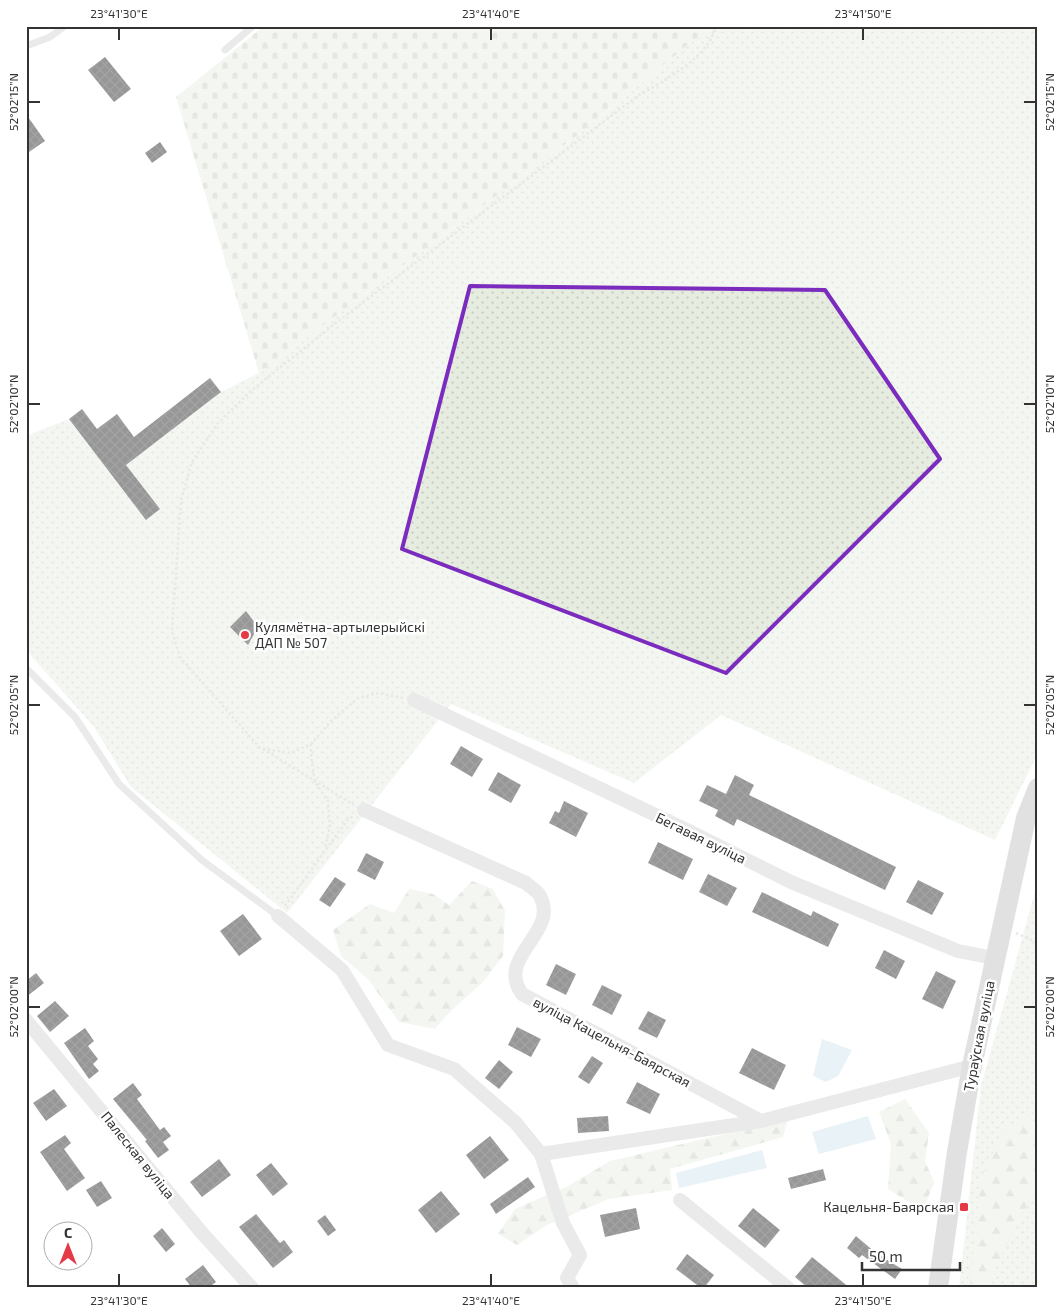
<svg xmlns="http://www.w3.org/2000/svg" width="1064" height="1314" viewBox="0 0 1064 1314" font-family="'Exo 2',sans-serif">
<style>
.grass{fill:url(#grass-dots)}
.forest{fill:url(#forest-firs)}
.cemetery{fill:url(#cemetery-stones)}
.water{fill:#cfe2ee}
.building{fill:url(#building-cross-hatch)}
.lines{fill:none;stroke-linecap:round;stroke-linejoin:round}
.path{stroke:#cdcdcd;stroke-width:2.5;stroke-dasharray:2.5 2.5;stroke-linecap:butt}
.lane{stroke:#d0d0d0;stroke-width:7}
.street{stroke:#d0d0d0;stroke-width:14}
.secondary{stroke:#bdbdbd;stroke-width:20}
.marked{fill:none;stroke:#7b2cbf;stroke-width:4;stroke-linejoin:round}
.ticks{fill:none;stroke:#333;stroke-width:2}
.poi-dot{fill:#e63946;stroke:#fff;stroke-width:2}
.labels{text-anchor:middle;stroke-width:5;stroke-linejoin:round;paint-order:stroke}
.poi-label{font-size:14px;fill:#333;stroke:#fff;text-anchor:start}
.street-label{font-size:14px;fill:#333;stroke:#fff}
.neatline{fill:none;stroke:#333;stroke-width:2}
.ticks-label{font-size:12px;text-anchor:middle;fill:#333}
</style>
<defs>
<pattern id="grass-dots" width="8" height="8" patternUnits="userSpaceOnUse" patternTransform="scale(1.25)"><rect width="8" height="8" fill="#e6ecdf"/><path d="M2 2h.1M6 6h.1" fill="none" stroke="#c6cbc0" stroke-width="1.8" stroke-linecap="round"/></pattern>
<pattern id="forest-firs" width="22" height="20" patternUnits="userSpaceOnUse" patternTransform="scale(1.25)"><rect width="22" height="20" fill="#e6ecdf"/><path d="M5 1l3.5 6h-7zM16 11l3.5 6h-7z" fill="#c6cbc0"/></pattern>
<pattern id="cemetery-stones" width="16" height="16" patternUnits="userSpaceOnUse" patternTransform="scale(1.25)"><rect width="16" height="16" fill="#e6ecdf"/><path d="M2 7V4a2 2 0 0 1 4 0v3zM10 15v-3a2 2 0 0 1 4 0v3z" fill="#c6cbc0"/></pattern>
<pattern id="building-cross-hatch" width="8" height="8" patternUnits="userSpaceOnUse" patternTransform="scale(1.25)"><rect width="8" height="8" fill="#1a1a1a"/><path d="M0 0l8 8M0 8l8-8" fill="none" stroke="#333"/></pattern>
</defs>
<rect width="100%" height="100%" fill="#fff"/>
<!-- grass -->
<path class="grass" d="M711 26H1038V753L995 840 721 715 634 783 451 704 287 913 131 787 94 727 26 650V436L69 419 147 520 160 509 126 465 221 392 259 373 579 134Z
M1038 881V1288H959L981 1086Z"/>
<!-- forest -->
<path class="forest" d="M472 881 493 889 505 911 503 956 483 982 450 1012 435 1029 399 1022 368 979 341 956 333 930 370 904 394 913 409 889 433 894 449 905Z
M905 1099 929 1133 925 1161 934 1182 923 1211 888 1189 891 1144 879 1112Z
M1038 1112V1183L994 1270 992 1288H970L981 1179 1004 1128Z
M788 1119 783 1137 670 1169 672 1190 609 1199 547 1225 517 1245 498 1234 515 1209 570 1185 610 1161Z"/>
<!-- cemetery -->
<path class="cemetery" d="M264 26H711L579 134 259 373 176 97Z"/>
<!-- water -->
<path class="water" d="M822 1039 852 1050 838 1076 826 1082 813 1076Z
M868 1116 876 1139 819 1154 812 1132Z
M762 1150 767 1168 679 1188 676 1173Z"/>
<!-- building -->
<path class="building" d="M105 57 131 89 114 102 88 70Z
M26 114 45 141 26 154Z
M160 142 167 152 152 163 145 153Z
M210 378 221 392 126 465 160 509 146 520 69 419 82 409 97 429 117 414 134 437Z
M246 611 258 627 248 645 230 627Z
M461 746 483 759 472 777 450 764Z
M498 772 521 785 511 803 488 790Z
M735 775 754 785 749 795 896 867 885 890 737 819 734 826 715 816 718 810 699 801 707 785 726 794Z
M564 801 588 813 576 837 549 823 555 811 559 813Z
M658 842 693 859 683 880 648 863Z
M366 853 384 862 375 880 357 871Z
M708 874 737 888 727 906 699 892Z
M335 877 346 884 330 907 319 900Z
M918 880 944 893 932 915 906 902Z
M762 892 811 916 813 911 839 924 828 947 752 912Z
M243 914 262 939 239 956 220 931Z
M884 950 905 961 896 979 875 968Z
M556 964 576 974 566 995 546 985Z
M936 971 956 981 943 1009 922 999Z
M36 973 44 983 26 997V981Z
M602 985 622 995 612 1015 592 1005Z
M55 1001 69 1016 50 1032 37 1016Z
M648 1011 666 1020 657 1038 638 1029Z
M517 1027 541 1039 531 1057 508 1045Z
M85 1028 94 1041 88 1046 98 1059 93 1064 99 1071 89 1079 64 1043Z
M752 1048 786 1065 774 1090 739 1073Z
M592 1056 603 1063 589 1084 578 1077Z
M499 1060 513 1072 499 1089 485 1078Z
M637 1082 660 1094 650 1114 626 1103Z
M133 1083 142 1095 137 1099 160 1130 164 1127 171 1136 163 1142 169 1150 158 1158 145 1141 147 1140 113 1099Z
M54 1089 67 1106 46 1121 33 1103Z
M608 1116 609 1131 578 1133 577 1118Z
M65 1135 71 1143 64 1149 85 1178 67 1191 40 1152Z
M490 1136 509 1160 484 1179 466 1155Z
M219 1159 231 1175 202 1197 190 1182Z
M271 1163 288 1184 273 1196 256 1175Z
M823 1169 826 1180 791 1189 788 1178Z
M528 1177 535 1187 496 1214 490 1204Z
M101 1181 112 1198 97 1207 86 1190Z
M441 1191 460 1214 436 1233 418 1210Z
M636 1208 640 1229 605 1237 600 1215Z
M753 1208 780 1230 765 1248 738 1226Z
M256 1214 280 1243 284 1240 293 1252 273 1268 239 1227Z
M325 1215 336 1230 328 1236 317 1221Z
M162 1228 175 1244 166 1252 153 1236Z
M856 1236 876 1253 902 1269 895 1279 862 1255 859 1258 847 1248Z
M687 1254 714 1275 704 1288H701L676 1269Z
M812 1257 850 1288H808L795 1277Z
M203 1265 216 1282 208 1288H192L185 1279Z"/>
<g class="lines">
<!-- path -->
<path class="path" d="M403 698 379 693 358 698 331 721 311 744 291 753 260 748 180 657 172 631 181 500 192 462 218 423 252 390 337 322 639 95C665 80 709 57 716 26
M311 744V757L315 782 328 801 330 827 325 847
M263 749 354 805
M285 906 348 819 354 816
M1016 933 1038 943"/>
<!-- lane -->
<path class="lane" d="M26 46 50 37 65 26
M225 50 253 26
M26 668 75 717 119 784 203 861 278 916"/>
<!-- street -->
<path class="street" d="M414 700 685 829 791 882 958 951 994 958
M364 810 526 883C530 887 538 891 540 896 560 933 495 956 522 994L761 1121
M278 916 342 970 388 1045 454 1069 515 1122 541 1154 563 1223 580 1255 567 1278 573 1288
M26 1020 202 1233 252 1288
M541 1154 761 1121 972 1066
M680 1200 788 1288"/>
<!-- secondary -->
<path class="secondary" d="M938 1288 957 1152 972 1066 1026 818 1038 788"/>
</g>
<!-- marked area -->
<path d="M0 0H1064V1314H0ZM470 286 825 290 940 459 726 673 402 549Z" fill="#fff" fill-opacity=".55" fill-rule="evenodd"/>
<path class="marked" d="M470 286 825 290 940 459 726 673 402 549Z"/>
<!-- ticks -->
<path class="ticks" d="M119 28V40M491 28V40M863 28V40M28 102H40M1024 102H1036M28 404H40M1024 404H1036M28 705H40M1024 705H1036M28 1007H40M1024 1007H1036M119 1274V1286M491 1274V1286M863 1274V1286"/>
<!-- markers -->
<g class="poi-dot">
<circle cx="245" cy="635" r="5"/>
<rect x="959" y="1202" width="10" height="10" rx="2.5"/>
</g>
<g class="labels">
<!-- poi labels -->
<g class="poi-label">
<text x="255" y="632">Кулямётна-артылерыйскі<tspan x="255" dy="16">ДАП № 507</tspan></text>
<text x="954" y="1212" text-anchor="end">Кацельня-Баярская</text>
</g>
<!-- street labels -->
<g class="street-label">
<text transform="translate(701 838) rotate(26)" y="5">Бегавая вуліца</text>
<text transform="translate(979 1036) rotate(-79)" y="5">Тураўская вуліца</text>
<text transform="translate(612 1042) rotate(28)" y="5">вуліца Кацельня-Баярская</text>
<text transform="translate(138 1155) rotate(51)" y="5">Палеская вуліца</text>
</g>
</g>
<!-- border -->
<rect width="1064" height="1314" fill="none" stroke="#ffffff" stroke-width="55"/>
<!-- north arrow -->
<g transform="translate(68 1246)"><circle r="24" fill="#ffffff" stroke="#adadad"/>
<path d="M0-4L9 19L0 12L-9 19Z" fill="#e63946"/>
<text y="-8" font-size="14" font-weight="bold" text-anchor="middle" fill="#333333">С</text>
</g>
<!-- scale -->
<path d="M862 1262v8h98v-8" fill="none" stroke="#333333" stroke-width="2.5"/>
<text x="869" y="1262" font-size="15" fill="#333333" stroke="#ffffff" stroke-width="4" paint-order="stroke">50 m</text>
<rect x="28" y="28" width="1008" height="1258" class="neatline"/>
<g class="ticks-label">
<text x="119" y="18">23°41'30"E</text>
<text x="491" y="18">23°41'40"E</text>
<text x="863" y="18">23°41'50"E</text>
<text transform="translate(14 102) rotate(-90)" y="4">52°02'15"N</text>
<text transform="translate(1050 102) rotate(-90)" y="4">52°02'15"N</text>
<text transform="translate(14 404) rotate(-90)" y="4">52°02'10"N</text>
<text transform="translate(1050 404) rotate(-90)" y="4">52°02'10"N</text>
<text transform="translate(14 705) rotate(-90)" y="4">52°02'05"N</text>
<text transform="translate(1050 705) rotate(-90)" y="4">52°02'05"N</text>
<text transform="translate(14 1007) rotate(-90)" y="4">52°02'00"N</text>
<text transform="translate(1050 1007) rotate(-90)" y="4">52°02'00"N</text>
<text x="119" y="1305">23°41'30"E</text>
<text x="491" y="1305">23°41'40"E</text>
<text x="863" y="1305">23°41'50"E</text>
</g>
</svg>
